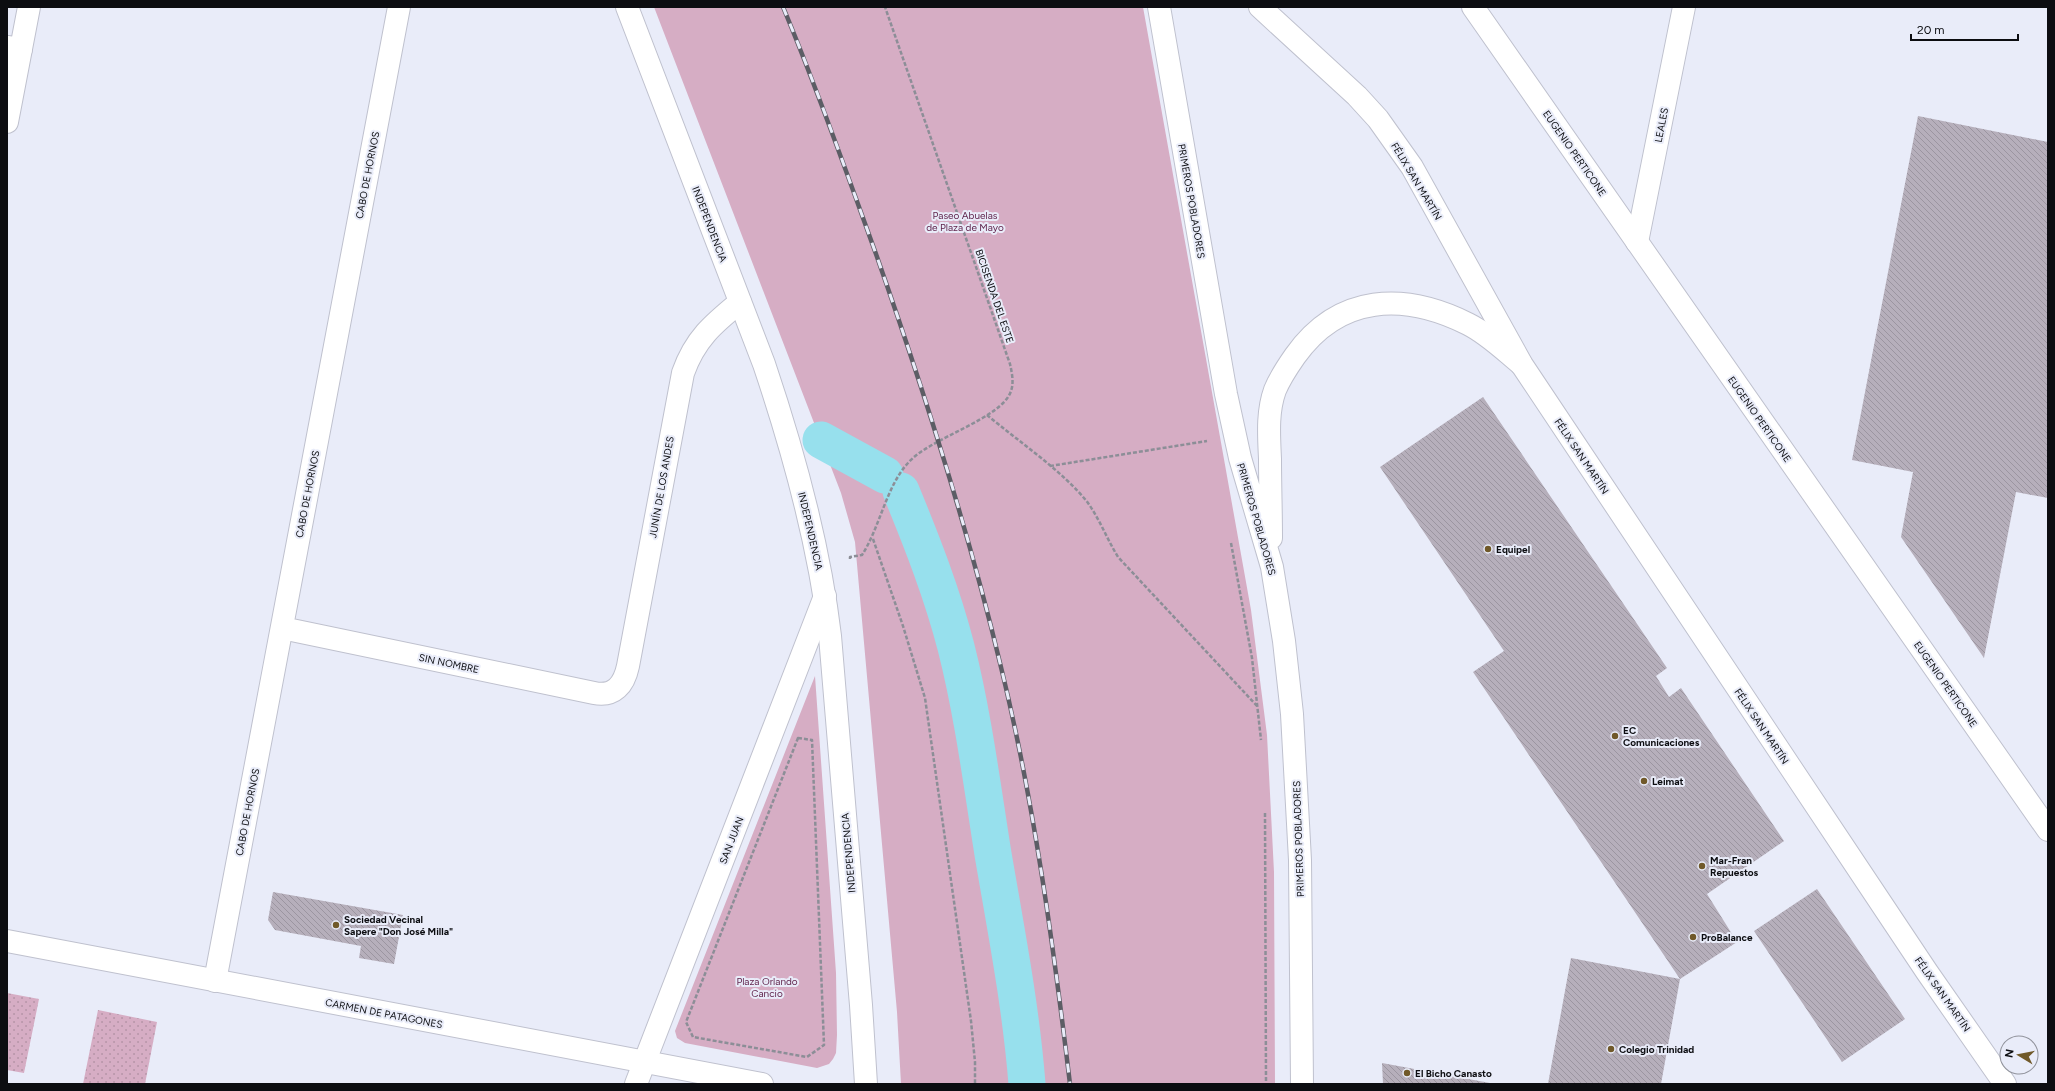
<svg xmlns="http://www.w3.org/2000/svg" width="2055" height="1091" viewBox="0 0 2055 1091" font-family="Figtree,sans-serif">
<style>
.grass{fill:url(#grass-dots)}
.park{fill:#d6adc4}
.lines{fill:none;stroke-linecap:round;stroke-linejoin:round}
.canal{stroke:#97e0ed;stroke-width:37}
.building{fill:url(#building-back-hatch)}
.street-casing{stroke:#bfc1ce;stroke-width:24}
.secondary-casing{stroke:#bfc1ce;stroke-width:24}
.highway-casing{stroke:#bfc1ce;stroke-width:24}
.path{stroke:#8c8e97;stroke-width:2.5;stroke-dasharray:4 2;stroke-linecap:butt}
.street{stroke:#fff;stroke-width:22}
.secondary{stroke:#fff;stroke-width:22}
.highway{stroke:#fff;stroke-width:22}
.rail-casing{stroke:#5c5d65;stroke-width:4.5}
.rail{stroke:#e9ecf9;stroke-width:3;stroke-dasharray:9;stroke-linecap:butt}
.poi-dot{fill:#705929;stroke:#e9ecf9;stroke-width:1.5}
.labels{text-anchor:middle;stroke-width:4;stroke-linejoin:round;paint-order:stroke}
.street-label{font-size:10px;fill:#0c0d11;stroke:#e9ecf9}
.park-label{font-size:10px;fill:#5d1f48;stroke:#e9ecf9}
.poi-label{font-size:10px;font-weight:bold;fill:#0c0d11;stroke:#e9ecf9;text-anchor:start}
</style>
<defs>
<pattern id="grass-dots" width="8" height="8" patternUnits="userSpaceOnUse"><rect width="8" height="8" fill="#d6adc4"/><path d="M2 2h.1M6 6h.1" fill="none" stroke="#b694a7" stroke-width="1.8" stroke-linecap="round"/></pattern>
<pattern id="building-back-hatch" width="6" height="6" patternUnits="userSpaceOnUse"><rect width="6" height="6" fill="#b6afbb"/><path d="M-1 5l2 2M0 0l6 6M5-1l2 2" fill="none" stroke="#9b95a0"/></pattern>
</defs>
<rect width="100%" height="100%" fill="#e9ecf9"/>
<!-- grass -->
<path class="grass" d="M7 993 39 999 24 1073 7 1070Z
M98 1010 157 1022 145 1084H83Z"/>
<!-- park -->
<path class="park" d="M654 7H1143L1251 610 1267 735 1274 872 1275 1084H901L897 1012 855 542 841 493Z
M815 676 836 973 837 1035 836 1053 833 1059 829 1064 817 1068 685 1043 677 1038 675 1031Z"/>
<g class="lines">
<!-- canal -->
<path class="canal" d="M821 440 885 475
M901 491C922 542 942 593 956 647 973 714 982 785 993 854 1006 930 1021 1007 1027 1084"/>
</g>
<!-- building -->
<path class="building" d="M1918 116 2048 142V498L2016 492 1984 658 1901 537 1913 472 1852 460Z
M1483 397 1667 668 1656 676 1669 697 1681 688 1784 841 1707 894 1737 942 1680 979 1473 672 1504 651 1380 467Z
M1817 889 1905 1019 1842 1062 1754 931Z
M273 892 403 915 394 964 359 958 361 946 275 930 268 920Z
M1571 958 1680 979 1661 1084H1548Z
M1382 1063 1490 1083V1084H1383Z"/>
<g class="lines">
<defs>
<path id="street" d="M7 47 21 49
M1637 242 1684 7
M282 628 594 693C614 697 624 685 628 666L683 373C695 339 713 324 740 302
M215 981 399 7
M636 1084 825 596"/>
<path id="secondary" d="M627 7 764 364C794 453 819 543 830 636L861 1005 866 1084
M1159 7 1226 394 1240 458 1272 567 1284 641 1292 714 1300 860 1302 1084
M7 122 29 7
M1271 538C1271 512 1270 485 1270 459 1269 436 1267 412 1275 390 1280 378 1288 366 1295 356 1339 294 1404 292 1468 324 1488 334 1504 350 1521 364
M7 941 762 1084"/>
<path id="highway" d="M1260 7 1357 96 1378 119 1412 167 1522 365 1927 972 2005 1084
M1473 7 2048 830"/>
</defs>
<!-- street casing -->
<use href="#street" class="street-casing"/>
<!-- secondary casing -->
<use href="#secondary" class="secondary-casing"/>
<!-- highway casing -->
<use href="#highway" class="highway-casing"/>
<!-- path -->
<path class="path" d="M987 415C1018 441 1064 472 1088 503 1100 520 1107 539 1118 557L1258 707
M1050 466 1207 441
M873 539 903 626 925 698 971 1021 975 1062V1084
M1231 543 1252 658 1261 740
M850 559V557L862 555C880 527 886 487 908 463 929 438 1002 419 1011 391 1014 383 1012 373 1010 364L885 7
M798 738 812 740 824 1045 807 1057 693 1037 686 1022Z
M1265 813 1266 1084"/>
<!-- street -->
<use href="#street" class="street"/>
<!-- secondary -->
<use href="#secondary" class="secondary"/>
<!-- highway -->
<use href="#highway" class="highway"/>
<defs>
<path id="rail" d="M783 7C817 88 846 171 876 254 923 388 967 525 1000 663 1034 801 1053 943 1070 1084"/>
</defs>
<!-- rail casing -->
<use href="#rail" class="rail-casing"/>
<!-- rail -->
<use href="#rail" class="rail"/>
</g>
<!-- markers -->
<g class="poi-dot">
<circle cx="1488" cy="549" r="4"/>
<circle cx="1615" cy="736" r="4"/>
<circle cx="1644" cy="781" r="4"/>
<circle cx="1702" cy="866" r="4"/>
<circle cx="336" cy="925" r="4"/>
<circle cx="1693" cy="937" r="4"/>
<circle cx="1611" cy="1049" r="4"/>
<circle cx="1407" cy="1073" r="4"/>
</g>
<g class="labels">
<!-- street labels -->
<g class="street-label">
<text transform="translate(1661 125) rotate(-79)" y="4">LEALES</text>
<text transform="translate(1575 153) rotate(55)" y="4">EUGENIO PERTICONE</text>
<text transform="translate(367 175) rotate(-79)" y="4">CABO DE HORNOS</text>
<text transform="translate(1417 181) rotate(59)" y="4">FÉLIX SAN MARTÍN</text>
<text transform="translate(1192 201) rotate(80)" y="4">PRIMEROS POBLADORES</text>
<text transform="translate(710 224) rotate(69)" y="4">INDEPENDENCIA</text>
<text transform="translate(995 296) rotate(71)" y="4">BICISENDA DEL ESTE</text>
<text transform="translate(1760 419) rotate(55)" y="4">EUGENIO PERTICONE</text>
<text transform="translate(1582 456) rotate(56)" y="4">FÉLIX SAN MARTÍN</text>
<text transform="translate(661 487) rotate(-80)" y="4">JUNÍN DE LOS ANDES</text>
<text transform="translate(307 494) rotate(-79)" y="4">CABO DE HORNOS</text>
<text transform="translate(1257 519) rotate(74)" y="4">PRIMEROS POBLADORES</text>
<text transform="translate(811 531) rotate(77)" y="4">INDEPENDENCIA</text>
<text transform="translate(449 663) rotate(12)" y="4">SIN NOMBRE</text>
<text transform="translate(1946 684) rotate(55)" y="4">EUGENIO PERTICONE</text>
<text transform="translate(1762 726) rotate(56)" y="4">FÉLIX SAN MARTÍN</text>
<text transform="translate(247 812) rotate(-79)" y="4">CABO DE HORNOS</text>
<text transform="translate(1298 839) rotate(-92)" y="4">PRIMEROS POBLADORES</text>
<text transform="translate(731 840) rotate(-69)" y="4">SAN JUAN</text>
<text transform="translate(848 853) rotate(-95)" y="4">INDEPENDENCIA</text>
<text transform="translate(1943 994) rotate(55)" y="4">FÉLIX SAN MARTÍN</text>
<text transform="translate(384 1013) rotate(11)" y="4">CARMEN DE PATAGONES</text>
</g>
<!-- park labels -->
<g class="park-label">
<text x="965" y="219">Paseo Abuelas<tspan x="965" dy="12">de Plaza de Mayo</tspan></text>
<text x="767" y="985">Plaza Orlando<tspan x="767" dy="12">Cancio</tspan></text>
</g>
<!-- poi labels -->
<g class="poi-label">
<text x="1496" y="553">Equipel</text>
<text x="1623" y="734">EC<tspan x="1623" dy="12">Comunicaciones</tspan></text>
<text x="1652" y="785">Leimat</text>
<text x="1710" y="864">Mar-Fran<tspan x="1710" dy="12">Repuestos</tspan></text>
<text x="344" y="923">Sociedad Vecinal<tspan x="344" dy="12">Sapere "Don José Milla"</tspan></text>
<text x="1701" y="941">ProBalance</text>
<text x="1619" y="1053">Colegio Trinidad</text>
<text x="1415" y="1077">El Bicho Canasto</text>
</g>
</g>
<!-- border -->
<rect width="2055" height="1091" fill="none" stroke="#0c0d11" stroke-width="16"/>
<!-- north arrow -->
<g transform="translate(2019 1055) rotate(280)"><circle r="19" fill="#e9ecf9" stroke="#91939c"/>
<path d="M0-3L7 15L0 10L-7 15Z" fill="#705929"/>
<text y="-6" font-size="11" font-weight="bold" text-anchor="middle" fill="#0c0d11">N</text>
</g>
<!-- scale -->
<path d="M1911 34v6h107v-6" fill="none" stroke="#0c0d11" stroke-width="2"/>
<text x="1917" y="34" font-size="12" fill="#0c0d11" stroke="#e9ecf9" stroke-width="3" paint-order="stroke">20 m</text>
</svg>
